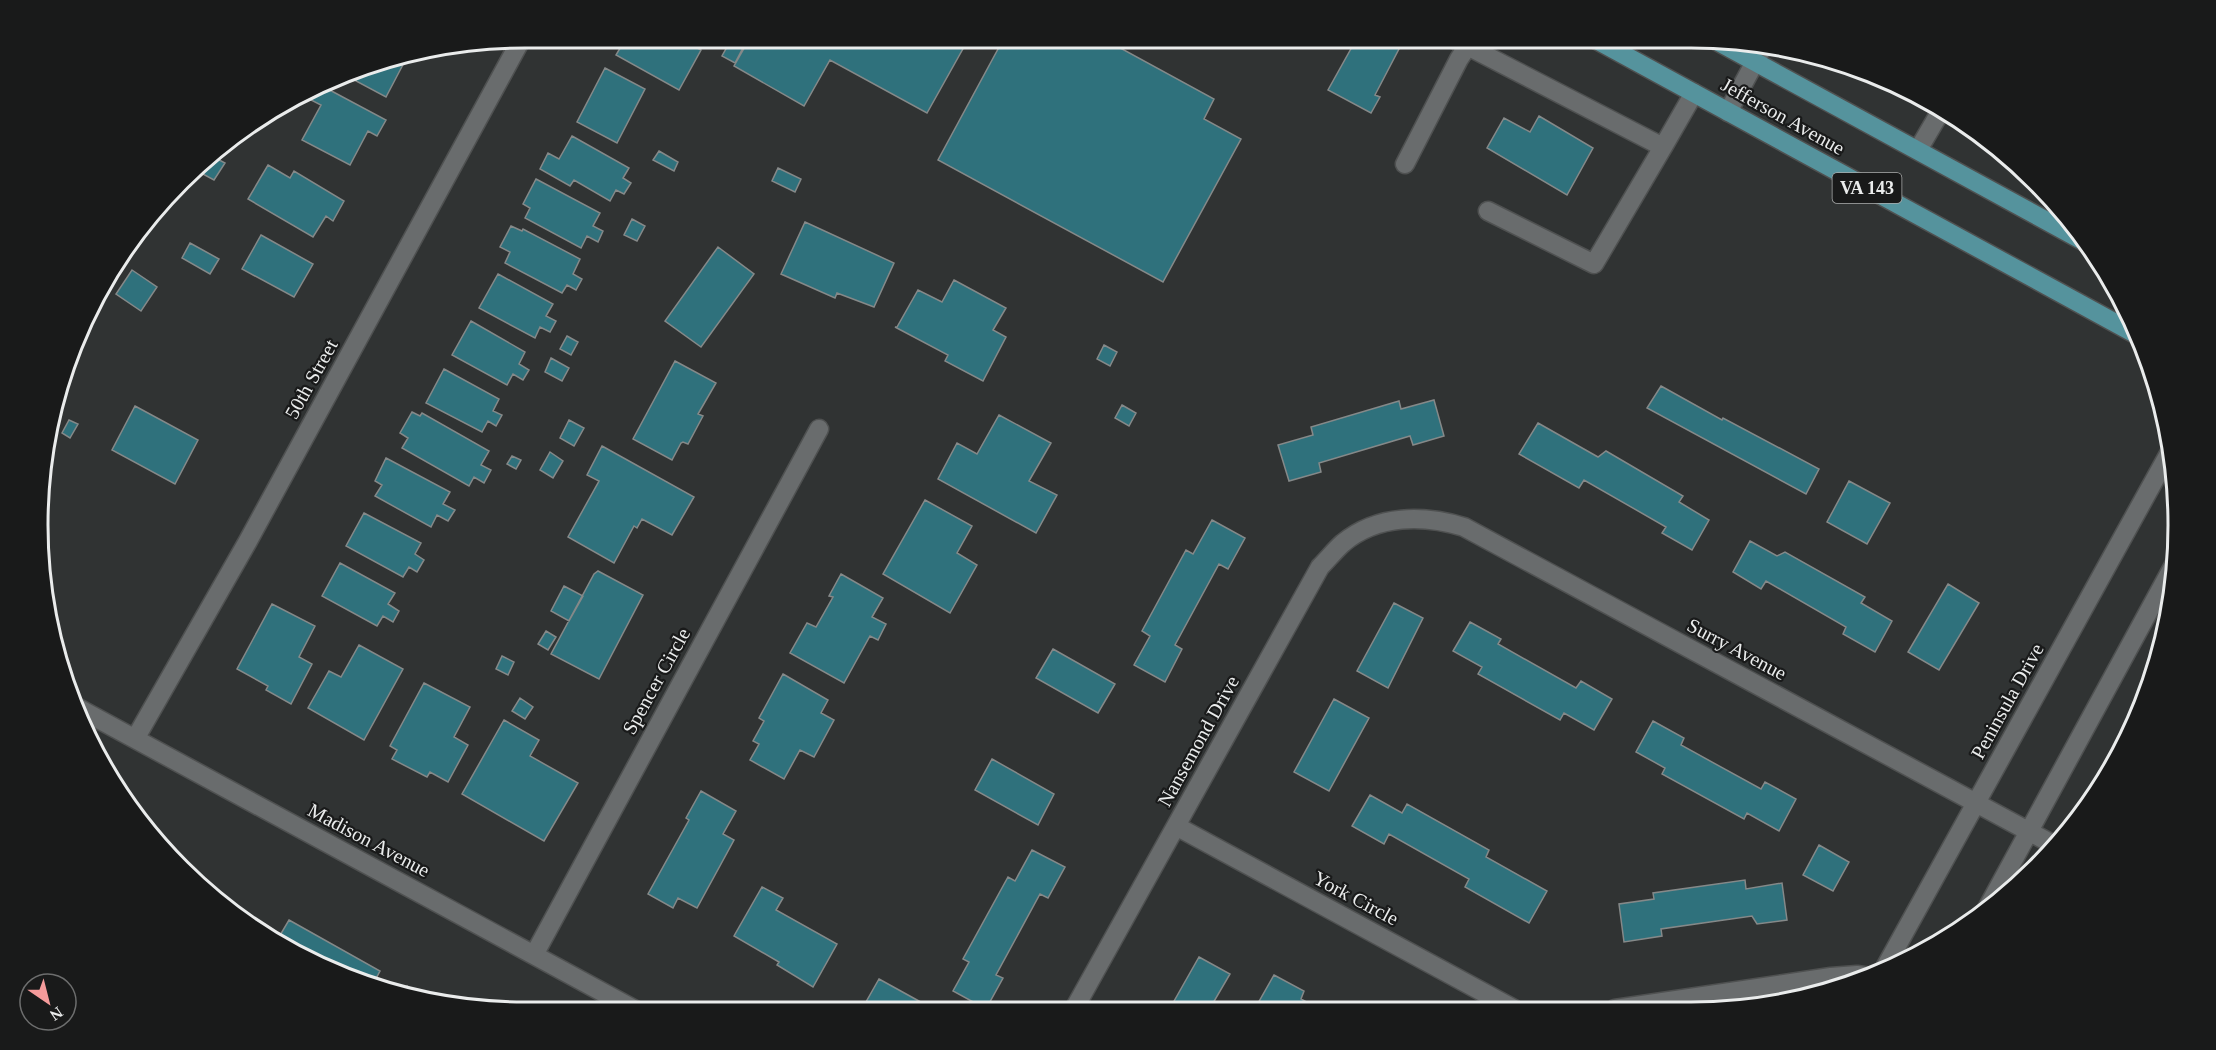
<svg xmlns="http://www.w3.org/2000/svg" width="2216" height="1050" viewBox="0 0 2216 1050" font-family="'Times New Roman',serif">
<style>
.building{fill:#2f717c;stroke:#858989;stroke-width:1.5}
.lines{fill:none;stroke-linecap:round;stroke-linejoin:round}
.service-casing{stroke:#4f5151;stroke-width:21}
.minor-casing{stroke:#4f5151;stroke-width:21}
.primary-casing{stroke:#4f5151;stroke-width:21}
.service{stroke:#696c6d;stroke-width:18}
.minor{stroke:#696c6d;stroke-width:18}
.primary{stroke:#55939d;stroke-width:18}
.labels{text-anchor:middle;stroke-width:4.5;stroke-linejoin:round;paint-order:stroke}
.shield{fill:#191a1a;stroke:#abadad;stroke-width:1.5}
.shield-label{font-size:18px;font-weight:bold;fill:#eaecec}
.street-label{font-size:20px;fill:#eaecec;stroke:#191a1a}
.rim{fill:none;stroke:#eaecec;stroke-width:3}
</style>
<rect width="100%" height="100%" fill="#303333"/>
<!-- building -->
<path class="building" d="M626 38H679L701 50 679 90 616 55Z
M732 38H738L746 42 735 63 722 56Z
M750 38H969L927 113 830 60 804 106 734 66Z
M1004 38H1102L1214 99 1204 119 1241 139 1163 282 938 160Z
M1357 38H1384L1400 47 1375 95 1380 97 1371 113 1328 90Z
M407 57 386 97 356 81 364 66 368 63Z
M605 68 645 89 617 143 577 122Z
M324 87 386 120 377 136 368 131 350 165 302 140 321 105 311 100 316 91Z
M1539 116 1593 148 1567 195 1487 148 1504 118 1530 132Z
M572 136 629 168 623 178 631 183 624 194 616 190 610 201 574 180 570 186 540 169 548 153 559 159Z
M659 151 678 162 674 171 653 160Z
M210 155 225 163 214 180 199 172Z
M268 165 290 178 294 171 344 201 333 221 326 216 313 237 248 199Z
M778 168 801 179 795 192 772 181Z
M536 179 600 213 593 226 603 231 598 242 587 236 581 248 525 218 530 208 523 204Z
M632 219 645 226 637 241 624 235Z
M805 222 894 263 874 307 837 293 835 298 781 274Z
M511 226 522 231 523 229 580 259 573 274 582 279 576 290 567 285 562 293 505 263 510 252 500 247Z
M261 235 313 264 294 297 242 269Z
M190 243 219 259 210 274 182 258Z
M718 247 754 274 701 347 665 321Z
M132 270 157 287 141 311 116 294Z
M498 274 553 304 546 316 556 321 550 332 540 327 535 338 479 308Z
M954 280 1006 308 993 330 1006 337 983 381 945 361 948 355 895 327H897L918 290 942 302Z
M471 321 525 352 519 364 529 370 523 380 513 374 507 385 452 355Z
M567 336 578 342 571 355 560 349Z
M1104 345 1117 352 1110 366 1097 359Z
M551 358 569 368 562 381 545 372Z
M675 361 716 383 698 414 703 416 688 444 683 442 681 443 672 460 633 439Z
M444 369 499 399 493 411 502 415 496 426 488 421 482 432 426 403Z
M1661 386 1722 420 1723 418 1819 469 1806 494 1647 408Z
M1434 400 1444 436 1413 445 1410 436 1319 463 1321 472 1289 481 1278 445 1313 435 1311 427 1399 401 1401 409Z
M1122 405 1136 413 1129 426 1115 418Z
M135 406 198 440 175 484 112 450Z
M412 412 420 416 422 413 489 451 481 465 491 470 484 483 474 477 469 486 402 448 408 438 400 433Z
M999 415 1051 443 1029 481 1057 495 1036 533 938 479 957 443 977 454Z
M69 420 78 424 70 438 62 433Z
M569 420 584 428 574 446 560 438Z
M1538 423 1598 457 1606 451 1683 496 1679 502 1709 520 1692 550 1662 533 1666 527 1584 480 1579 488 1519 454Z
M602 446 694 497 672 535 642 519 637 528 634 526 614 563 568 537 599 481 587 475Z
M550 452 563 461 553 478 540 470Z
M512 456 521 460 516 469 507 464Z
M386 458 450 492 443 504 455 510 448 521 437 515 431 527 375 496 382 485 375 481Z
M1849 481 1890 503 1867 544 1827 522Z
M925 500 972 526 957 553 977 565 950 613 883 574Z
M364 513 421 543 415 554 424 560 417 572 409 567 403 577 346 546Z
M1212 520 1245 538 1228 569 1219 564 1175 645 1182 649 1165 682 1134 665 1150 636 1142 631 1186 550 1193 554Z
M1750 541 1777 556 1785 552 1865 597 1861 603 1892 621 1875 652 1843 634 1846 627 1766 581 1761 589 1733 572Z
M340 563 395 593 388 604 399 611 393 622 383 616 377 626 322 596Z
M598 571 643 595 599 679 551 654 594 574Z
M841 574 883 598 872 617 886 624 878 640 870 636 844 683 790 653 807 623 816 627 833 597 829 596Z
M1948 584 1979 603 1939 670 1908 652Z
M564 586 583 596 569 621 551 611Z
M1394 603 1423 618 1388 688 1357 671Z
M272 604 315 626 299 657 312 664 291 704 266 690 268 686 237 669Z
M1470 622 1501 639 1498 644 1576 688 1581 681 1612 699 1594 730 1564 713 1560 720 1478 674 1482 667 1453 651Z
M546 631 556 637 548 650 538 644Z
M359 645 403 669 364 740 308 708 329 671 341 677Z
M1053 649 1115 684 1098 713 1036 678Z
M502 656 514 662 508 675 496 669Z
M783 674 828 700 821 713 834 720 814 757 800 750 784 779 750 760 759 744 753 741 764 721 759 718Z
M424 683 470 707 454 737 468 745 448 782 430 772 427 777 392 759 397 750 390 746Z
M520 698 533 707 525 719 512 711Z
M1334 699 1369 718 1329 791 1294 772Z
M504 720 539 740 530 756 578 783 544 841 462 794Z
M1653 721 1684 738 1681 745 1761 789 1765 782 1796 799 1779 831 1747 813 1744 819 1662 774 1665 768 1636 752Z
M992 759 1054 794 1038 825 975 790Z
M701 791 736 811 723 834 734 840 697 908 678 898 673 908 648 894 689 820 686 818Z
M1370 795 1402 813 1407 804 1489 850 1486 857 1547 891 1529 923 1465 887 1469 879 1389 834 1384 844 1352 826Z
M1819 845 1849 862 1833 891 1803 875Z
M1032 850 1065 867 1048 898 1040 894 996 975 1003 978 986 1009 953 991 969 962 963 959 1008 877 1015 881Z
M1745 880 1746 889 1782 883 1787 920 1757 924 1752 916 1661 929 1662 936 1624 942 1619 904 1654 899 1653 893Z
M762 887 783 898 776 910 837 944 813 987 777 965 779 962 734 936Z
M289 920 380 971 372 986 338 975 276 942Z
M1199 957 1230 974 1209 1010H1169Z
M1274 975 1304 991 1301 999 1321 1010H1267L1257 1005Z
M879 979 937 1011H866L862 1009Z
M407 986 421 995 437 1004 402 995Z"/>
<g class="lines">
<defs>
<path id="service" d="M1452 38 1663 147 1694 93
M1405 164 1459 59 1473 38
M1488 211 1594 264 1663 147"/>
<path id="minor" d="M1728 112 1764 45
M1918 150 1942 109
M78 708 639 1012
M135 739 248 541 522 38
M1176 826 1514 1009
M1984 914 2175 563
M534 955 819 429
M1882 973 2171 450
M1615 1009 1831 977 1857 975 1870 977
M1073 1011 1320 567C1328 559 1335 550 1343 543 1378 514 1424 515 1464 527L2054 845"/>
<path id="primary" d="M1593 38 2141 337
M1715 40 2087 243"/>
</defs>
<!-- service casing -->
<use href="#service" class="service-casing"/>
<!-- minor casing -->
<use href="#minor" class="minor-casing"/>
<!-- primary casing -->
<use href="#primary" class="primary-casing"/>
<!-- service -->
<use href="#service" class="service"/>
<!-- minor -->
<use href="#minor" class="minor"/>
<!-- primary -->
<use href="#primary" class="primary"/>
</g>
<g class="labels">
<!-- shield labels -->
<rect class="shield" x="1832.5" y="173" width="69" height="30" rx="4.5"/>
<g class="shield-label">
<text x="1867" y="194">VA 143</text>
</g>
<!-- street labels -->
<g class="street-label">
<text transform="translate(1783 116) rotate(29)" y="7">Jefferson Avenue</text>
<text transform="translate(311 379) rotate(-61)" y="7">50th Street</text>
<text transform="translate(1737 649) rotate(28)" y="7">Surry Avenue</text>
<text transform="translate(656 681) rotate(-61)" y="7">Spencer Circle</text>
<text transform="translate(2007 701) rotate(-61)" y="7">Peninsula Drive</text>
<text transform="translate(1198 741) rotate(-61)" y="7">Nansemond Drive</text>
<text transform="translate(369 840) rotate(28)" y="7">Madison Avenue</text>
<text transform="translate(1356 898) rotate(28)" y="7">York Circle</text>
</g>
</g>
<!-- crop -->
<path d="M0 0H2216V1050H0ZM525 48H1691A477 477 0 0 1 2168 525V525A477 477 0 0 1 1691 1002H525A477 477 0 0 1 48 525V525A477 477 0 0 1 525 48Z" fill="#191a1a" fill-rule="evenodd"/>
<path class="rim" d="M525 48H1691A477 477 0 0 1 2168 525V525A477 477 0 0 1 1691 1002H525A477 477 0 0 1 48 525V525A477 477 0 0 1 525 48Z"/>
<!-- north arrow -->
<g transform="translate(48 1002) rotate(145)"><circle r="28" fill="#191a1a" stroke="#6d6e6e" stroke-width="1.5"/>
<path d="M0-4.5L10 22L0 15L-10 22Z" fill="#f59b9b"/>
<text y="-9" font-size="16" font-weight="bold" text-anchor="middle" fill="#eaecec">N</text>
</g>
</svg>
